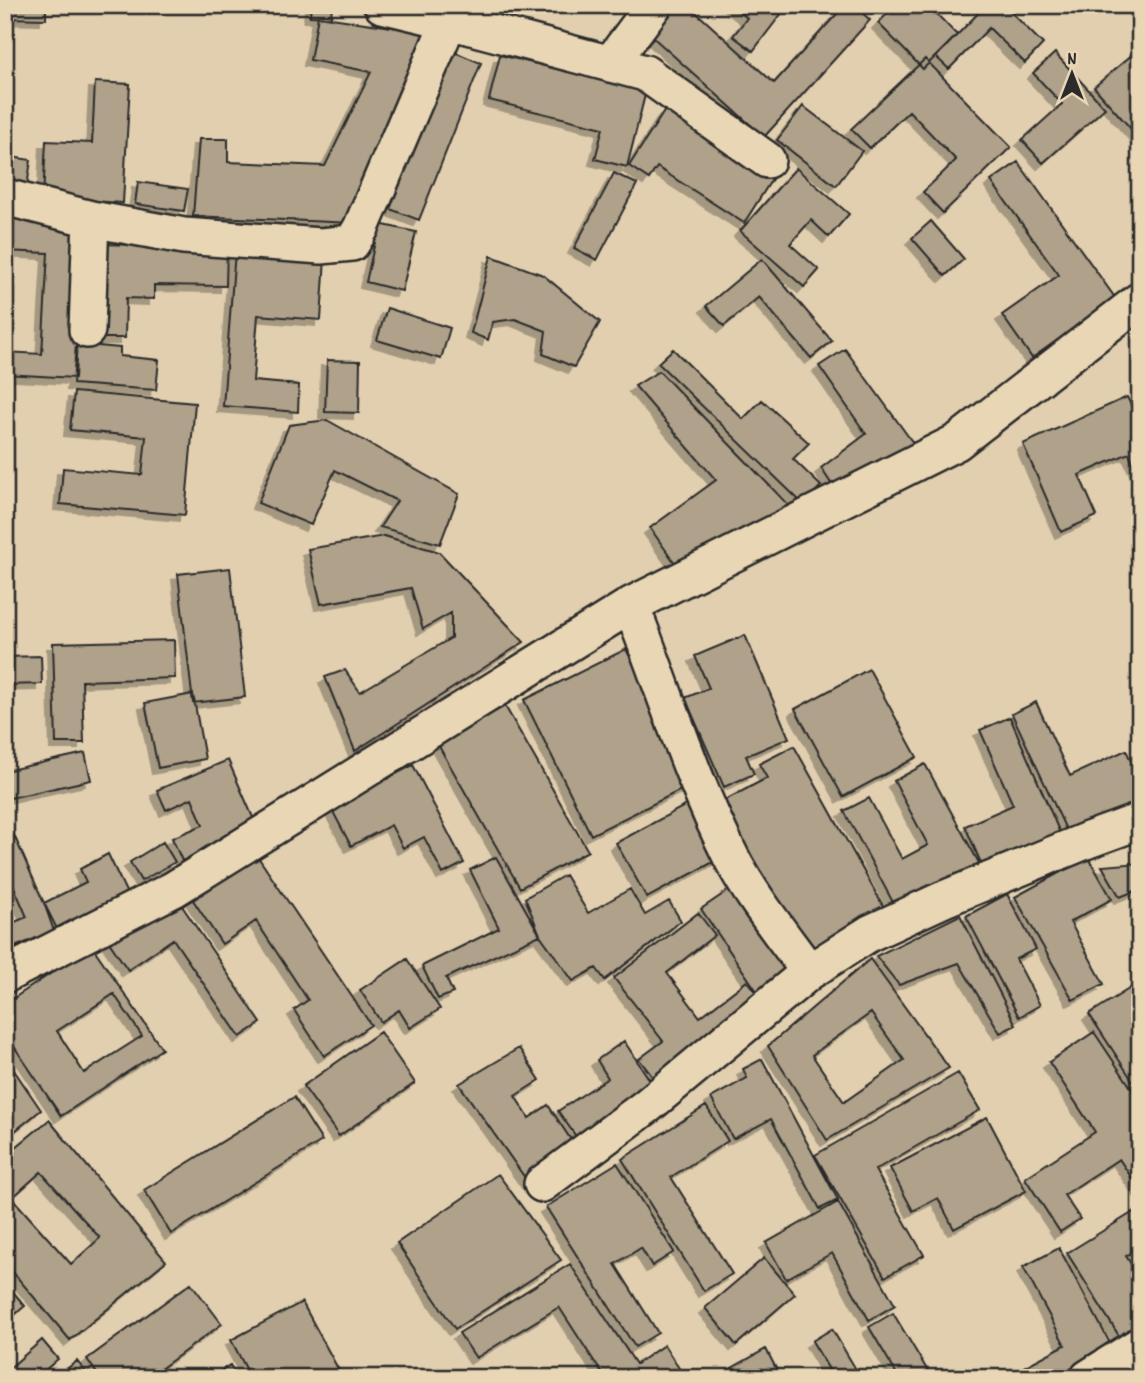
<svg xmlns="http://www.w3.org/2000/svg" width="1145" height="1383" viewBox="0 0 1145 1383" font-family="Dekko,sans-serif">
<style>
.building{fill:#afa18a;stroke:#2b2b2b;stroke-width:2;fill-rule:evenodd;filter:url(#shadow)}
.lines{fill:none;stroke-linecap:round;stroke-linejoin:round}
.street-casing{stroke:#2b2b2b;stroke-width:40}
.street{stroke:#e9d6b4;stroke-width:35}
</style>
<defs>
<filter id="shadow"><feDropShadow dx="-6" dy="6" stdDeviation="0" flood-color="#0004"/></filter>
</defs>
<rect width="100%" height="100%" fill="#e1cfaf"/>
<filter id="ink" filterUnits="userSpaceOnUse"><feTurbulence type="fractalNoise" baseFrequency=".0143" numOctaves="2"/><feDisplacementMap in="SourceGraphic" scale="14" xChannelSelector="R" yChannelSelector="G"/><feConvolveMatrix kernelMatrix="1 2 1 2 8 2 1 2 1" color-interpolation-filters="sRGB"/></filter>
<g filter="url(#ink)">
<!-- building -->
<path class="building" d="M5 5H46V19L5 18Z
M311 5H332L331 17 310 16Z
M671 5H688L774 83 845 5H854L870 20 764 137 647 32Z
M731 5H788L753 51 733 36 747 18Z
M896 5H928L957 35 923 69 878 23Z
M986 5H1004L1043 44 1025 63 989 28 949 69 936 57Z
M318 16 432 33 353 223 193 216 199 139H228V162L325 166 371 72 310 60Z
M1140 48V139L1094 87Z
M452 51 481 63 419 220 390 209Z
M1055 53 1105 108 1043 163 1022 140 1062 104 1033 73Z
M500 55 646 91 627 167 595 159 603 128 489 100Z
M925 59 1011 147 943 213 923 192 956 160 909 111 870 148 851 129Z
M95 82 130 84 123 203 43 198 46 141 92 143Z
M803 106 862 151 836 186 777 140Z
M665 110 772 179 744 223 657 167 649 179 629 166Z
M5 156 31 160 27 187 5 183Z
M1018 162 1116 299 1032 358 1002 315 1059 275 991 181Z
M796 168 849 214 829 237 811 220 790 244 819 270 804 287 740 231Z
M614 173 637 184 597 260 574 248Z
M138 182 188 189 184 211 135 204Z
M5 217 83 221 75 378 5 374V352L42 354 48 253 5 251Z
M931 221 964 259 945 276 912 238Z
M379 224 416 232 402 291 366 282Z
M98 244 227 247 226 286 154 285V299L126 298 125 338H97Z
M235 251 325 258 321 320 258 315 253 381 299 385 298 412 223 406Z
M491 256 543 275 600 322 574 367 543 354 546 331 515 319 493 322 488 340 471 333Z
M762 259 832 341 811 358 759 297 724 326 706 306Z
M387 308 450 328 441 359 377 340Z
M76 344 120 348V356L159 360 156 390 73 384Z
M673 349 743 419 762 400 809 443 793 459 821 486 803 504 658 363Z
M845 349 913 443 838 494 821 468 866 434 819 366Z
M327 360 360 361 359 413 325 412Z
M659 371 794 511 680 570 650 528 716 480 635 386Z
M74 392 195 403 185 515 60 504 63 468 142 475 146 437 70 430Z
M1127 397 1140 423V478L1129 453 1079 475 1097 516 1061 532 1023 444Z
M327 420 459 494 440 544 380 527 397 501 335 470 311 525 258 503 289 425Z
M384 536 439 552 524 642 355 751 325 677 345 670 360 692 451 638V613L423 629 411 588 321 604 308 549Z
M230 568 245 697 193 703 178 574Z
M745 635 789 738 746 756 754 774 724 787 685 698 709 688 695 656Z
M174 640 175 678 82 681 84 743H56L53 643Z
M626 649 693 784 591 835 524 700Z
M41 656 42 684 5 685V657Z
M869 669 917 757 843 797 795 709Z
M193 694 205 759 158 768 145 703Z
M1036 702 1070 776 1126 750 1140 780V805L1069 836 1012 714Z
M505 706 588 851 520 888 437 743Z
M1010 717 1063 840 986 875 965 826 1013 805 980 730Z
M794 746 887 913 808 959 723 824V801L767 778 759 764Z
M85 753 91 780 10 798 5 771Z
M228 760 258 829 182 861 172 838 203 825 192 798 166 810 157 790Z
M925 764 979 863 896 908 844 811 869 798 902 859 928 845 894 781Z
M413 765 464 863 443 874 424 837 403 848 391 825 351 846 331 808Z
M688 804 719 859 647 898 616 843Z
M10 826 44 903 54 931 5 951V926L27 917 5 866V828Z
M163 842 175 862 141 881 130 862Z
M108 854 130 900 60 935 44 903 86 882 80 869Z
M258 857 371 1025 324 1056 294 1010 308 1000 256 921 222 944 193 900Z
M496 857 540 935 446 978 453 993 438 999 422 966 499 928 470 870Z
M1088 857 1112 899 1070 922 1104 984 1073 1000 1015 897Z
M1140 863V889L1120 897 1102 866Z
M565 875 588 913 630 889 645 915 669 901 681 921 605 980 596 968 573 981 540 935 525 898Z
M738 884 799 976 763 1000 701 909Z
M1007 894 1036 949 1016 959 1040 1005 1019 1017 966 916Z
M176 897 261 1023 240 1037 173 939 128 970 109 942Z
M698 913 715 935 667 973 700 1017 747 981 764 1003 659 1085 639 1059 663 1041 614 978Z
M960 915 1016 1025 1000 1033 959 963 899 985 876 956Z
M92 946 162 1049 61 1116 5 1033V1004ZM114 994 142 1036 84 1073 57 1031Z
M407 959 440 1009 410 1028 399 1010 381 1022 360 990Z
M870 959 949 1068 827 1140 768 1046ZM871 1013 904 1060 844 1102 812 1055Z
M1140 982V1092L1089 1014Z
M380 1032 415 1083 339 1136 303 1086Z
M1094 1032 1140 1101V1190L1119 1159 1064 1195 1080 1219 1060 1232 1025 1178 1095 1132 1049 1062Z
M624 1041 657 1091 580 1142 558 1111 608 1078 597 1060Z
M519 1048 540 1080 515 1096 529 1118 548 1105 577 1149 528 1182 459 1084Z
M5 1057 41 1110 5 1139Z
M762 1059 838 1200 820 1209 771 1119 733 1139 711 1098 747 1078 743 1069Z
M958 1073 980 1110 875 1170 924 1255 885 1277 815 1155Z
M294 1097 322 1141 171 1234 144 1190Z
M706 1106 728 1141 671 1177 732 1274 704 1291 622 1159Z
M987 1117 1026 1191 954 1229 938 1198 913 1211 890 1168Z
M49 1120 166 1261 70 1340 5 1263V1156ZM41 1172 100 1238 71 1264 12 1198Z
M617 1163 674 1252 652 1266 641 1248 615 1264 658 1333 635 1347 546 1207Z
M498 1174 561 1260 455 1329 397 1243Z
M838 1202 895 1305 869 1320 832 1253 786 1279 766 1243Z
M1140 1208V1247L1126 1256 1137 1273 1140 1271V1338L1126 1347 1067 1253Z
M1059 1248 1117 1356 1077 1378H1003L1065 1345 1023 1267Z
M764 1258 795 1294 736 1345 705 1308Z
M570 1264 636 1364 664 1345 684 1376 605 1378 559 1307 476 1358 459 1333Z
M191 1283 222 1324 148 1378H100L87 1359Z
M9 1287 25 1306 5 1323V1291Z
M302 1302 343 1378H251L231 1340Z
M893 1313 932 1378H899L869 1327Z
M832 1329 861 1378H834L812 1341Z
M42 1340 58 1359 36 1378H5V1372Z
M766 1349 781 1378H714Z
M77 1361 90 1378H55Z
M230 1365 238 1378H209Z
M1140 1366V1378H1119Z"/>
<g class="lines">
<defs>
<path id="street" d="M449 21 645 73 767 160
M610 64 654 5
M5 197 91 219 87 330
M91 219 184 236 321 246 352 243 361 228 449 21 382 5
M631 605C664 689 690 776 731 857 750 895 784 937 809 972
M5 975 174 889 631 605 957 442 1140 300
M542 1184 647 1106 809 972 870 933 944 899 1088 840 1140 821
M1088 1378 1140 1345"/>
</defs>
<!-- street casing -->
<use href="#street" class="street-casing"/>
<!-- street -->
<use href="#street" class="street"/>
</g>
</g>
<!-- margin -->
<rect width="1145" height="1383" fill="none" stroke="#e9d6b4" stroke-width="28"/>
<rect x="14" y="14" width="1117" height="1355" fill="none" stroke="#2b2b2b" stroke-width="2.5" filter="url(#ink)"/>
<!-- north arrow -->
<g transform="translate(1072 74)" stroke="#e9d6b4" stroke-width="5" paint-order="stroke">
<path d="M0-5L12 26L0 18L-12 26Z" fill="#2b2b2b"/>
<text y="-10" font-size="19" font-weight="bold" text-anchor="middle" fill="#2b2b2b">N</text>
</g>
</svg>
